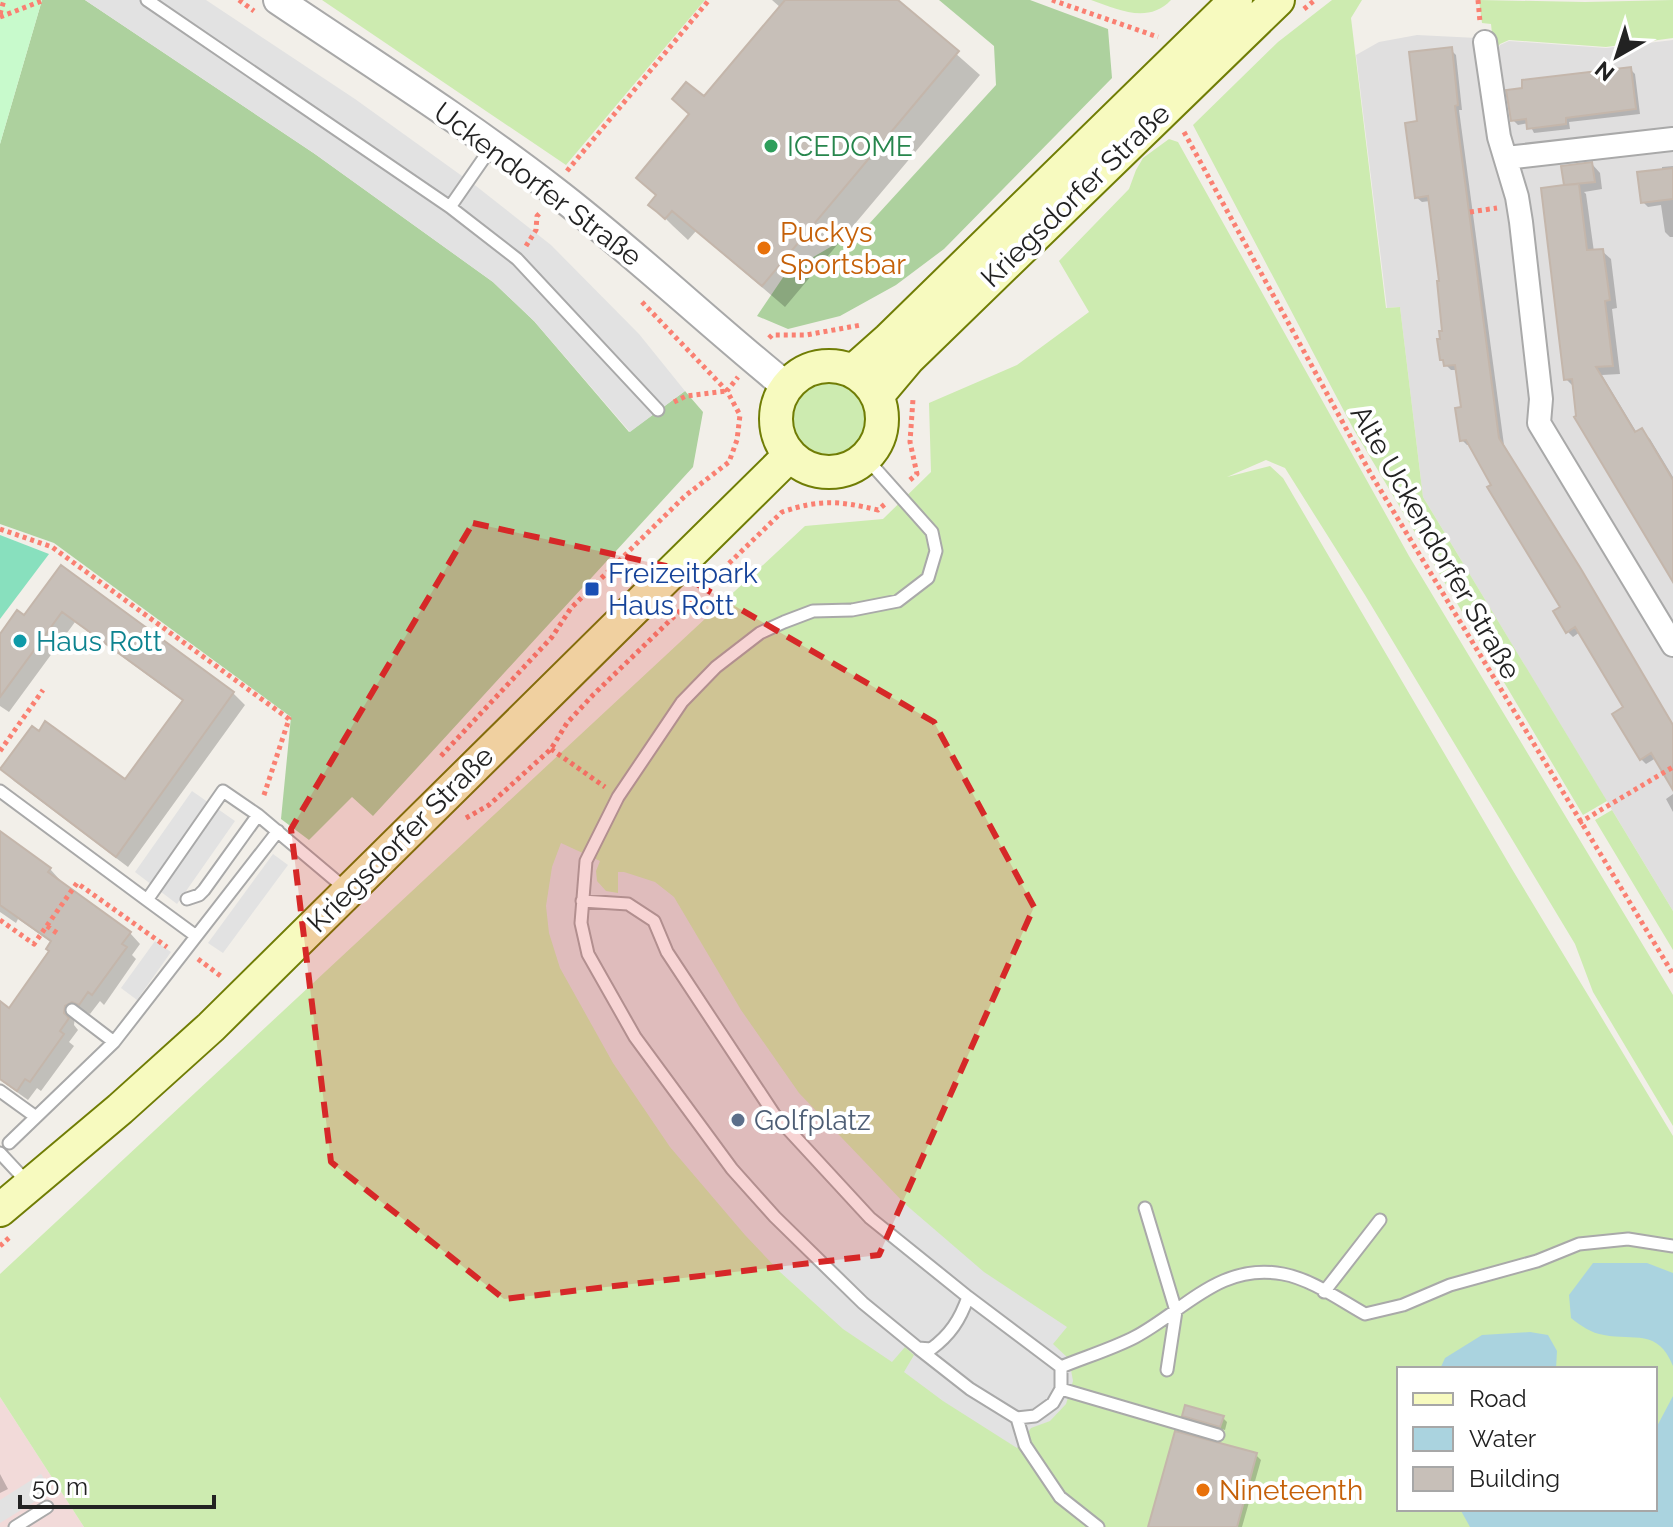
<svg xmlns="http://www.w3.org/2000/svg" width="1673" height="1527" viewBox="0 0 1673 1527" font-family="Raleway,sans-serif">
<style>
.residential{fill:#e0dfdf}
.commercial{fill:#f2dad9}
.grass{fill:#cdebb0;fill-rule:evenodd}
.forest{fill:#add19e}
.park{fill:#c8facc}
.pitch{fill:#88e0be}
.parking{fill:#e2e2e2}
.water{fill:#aad3df}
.shadow{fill:#0003}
.building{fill:#c7bfb8;stroke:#c4b6ab;stroke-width:2}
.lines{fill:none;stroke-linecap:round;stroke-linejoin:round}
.service-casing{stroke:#a9a9a9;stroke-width:15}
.minor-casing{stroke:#a9a9a9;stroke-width:26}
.tertiary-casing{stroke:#a9a9a9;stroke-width:32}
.secondary-casing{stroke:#707d05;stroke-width:36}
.path{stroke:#fa8072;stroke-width:5;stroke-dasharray:4 4;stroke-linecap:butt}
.service{stroke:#fff;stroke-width:11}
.minor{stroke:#fff;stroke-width:22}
.tertiary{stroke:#fff;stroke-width:28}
.secondary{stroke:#f7fabf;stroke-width:32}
.marked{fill:#d62828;fill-opacity:0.2;stroke:#d62828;stroke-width:6;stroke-dasharray:16 10;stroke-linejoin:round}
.leisure-dot{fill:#2e9e5b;stroke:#fff;stroke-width:3}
.food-dot{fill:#e8710a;stroke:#fff;stroke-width:3}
.transit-dot{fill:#1a4fb4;stroke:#fff;stroke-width:3}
.culture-dot{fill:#0f9aa8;stroke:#fff;stroke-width:3}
.service-dot{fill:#5c6f8a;stroke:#fff;stroke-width:3}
.labels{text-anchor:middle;stroke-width:8;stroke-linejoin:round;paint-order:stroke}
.leisure-label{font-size:28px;fill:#27864d;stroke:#fff;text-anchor:start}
.street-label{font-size:28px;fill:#222;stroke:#fff}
.food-label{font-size:28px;fill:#c56008;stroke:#fff;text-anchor:start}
.transit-label{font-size:28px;fill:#164399;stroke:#fff;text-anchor:start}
.culture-label{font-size:28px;fill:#0d838f;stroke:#fff;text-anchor:start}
.service-label{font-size:28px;fill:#4e5e75;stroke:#fff;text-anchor:start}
</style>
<rect width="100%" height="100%" fill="#f2efe9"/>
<!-- residential -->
<path class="residential" d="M1417 35 1477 38 1495 55 1500 45 1509 41 1606 48 1673 40V911L1423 497 1400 307 1387 308 1356 55 1379 42Z"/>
<!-- commercial -->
<path class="commercial" d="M0 1397 84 1527H0Z"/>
<!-- grass -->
<path class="grass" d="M322 0H705L566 165Z
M1091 0H1171C1148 24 1119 10 1091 0Z
M1332 0H1362L1351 18 1386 308 1400 307 1423 497 1607 801 1583 815 1354 430 1193 125 1278 42Z
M1479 0 1585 2 1673 0V38L1606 47 1509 40 1500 44 1494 52 1491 24 1482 23Z
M1169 139 1178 142 1409 556 1673 995V1126L1593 992 1575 944 1365 595 1285 468 1266 460 1227 477 1270 466 1283 478 1512 869 1673 1136V1527H84L0 1397V1274L805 526 883 519 931 472 929 403 1017 365 1089 312 1059 261 1129 189 1136 170 1143 158ZM1399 1369H1655V1509H1399Z
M789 419a39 39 0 1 1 78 0a39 39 0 1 1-78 0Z
M1612 810 1673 911V950L1595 820Z"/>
<!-- forest -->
<path class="forest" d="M42 0H85L315 154 493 282 534 321 629 432 685 391 703 412 693 467 373 816 352 797 309 840 281 819 291 717 54 543 0 524V144Z
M939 0H1030L1108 29 1112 78 944 249 896 285 840 316 788 329 757 316 786 273 868 225 996 85 994 46Z"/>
<!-- park -->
<path class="park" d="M0 0H42L0 144Z"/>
<!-- pitch -->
<path class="pitch" d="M0 535 49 554 0 619Z"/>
<!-- parking -->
<path class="parking" d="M85 0H206L355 99 476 186 551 245 639 334 685 391 630 432 534 321 493 282 315 154Z
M192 791 235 821 177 904 135 872Z
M561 843 600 861 596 871 597 881 606 891 618 893V872H624L655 882 674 897 741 1010 799 1093 905 1204 984 1272 1067 1327 1053 1344 1069 1359 1073 1381 1066 1404 1050 1421 1031 1428 1017 1448 943 1401 904 1372 914 1355 905 1347 892 1362 843 1329 780 1272 745 1235 670 1147 613 1063 560 968 549 933 546 906 552 867Z
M273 854 288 865 223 953 208 943Z
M155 941 171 952 137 1000 121 988Z
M41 1474 52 1491 0 1523V1500Z"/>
<!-- water -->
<path class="water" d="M1593 1263H1647L1673 1273V1366C1658 1328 1634 1341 1604 1335 1591 1333 1581 1326 1571 1318L1569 1295Z
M1530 1332 1548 1335 1557 1351 1556 1369H1440L1445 1358 1482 1335Z
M1673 1396V1527H1470L1460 1509H1655V1430Z"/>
<!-- shadow -->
<path class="shadow" d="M772 0H895L980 75 785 307 696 231 688 240 673 226 651 204 657 197 638 178 781 8Z
M1451 50 1456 55 1462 110H1459L1504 445 1673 724V786L1656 758 1646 764 1641 759 1626 708 1580 632 1573 637 1568 632 1563 608 1471 445H1467L1462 440 1463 409 1458 370H1451L1446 365 1441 282 1430 201 1422 202 1416 197 1420 123Z
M1630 69 1635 74 1640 114 1569 122 1570 129 1534 133 1529 123 1518 125 1513 120Z
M1592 164 1600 173 1602 189 1584 192 1586 194 1594 252 1602 251 1611 259 1617 308 1612 309 1620 374 1602 375 1637 433 1641 431 1650 439 1673 477V576L1575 388 1566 379V187L1564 168Z
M1673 166V237H1670L1665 232 1661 205 1648 207 1643 202 1662 171V167Z
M62 568 233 693 245 705 128 867 14 781 3 769 126 782 184 702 75 622 9 712 0 706V639L25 618Z
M1673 794V812L1666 799Z
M0 840 50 869 60 880 58 882 130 933 140 944 132 955 136 959 104 1005 100 1001 90 1014 84 1011 75 1016 74 1025 78 1030 69 1042 74 1046 41 1091 37 1088 28 1100 0 1080V1015L9 1010 51 952 52 943 18 919 16 923 0 912Z
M1184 1415 1222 1417 1227 1422 1225 1430 1189 1420Z
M1256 1455 1261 1460 1242 1527H1150Z
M0 1474 8 1489 0 1493Z"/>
<!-- building -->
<path class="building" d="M785 0H898L959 51 762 286 672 211 665 219 657 212 648 205 656 195 636 178 689 114 672 99 686 82 704 96Z
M1452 47 1458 105 1455 106 1499 438 1581 569 1673 725V790L1651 753 1640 760 1612 714 1623 707 1575 627 1566 633 1553 611 1560 607 1487 487 1491 485 1466 440 1460 441 1455 408 1461 407 1455 365 1444 366 1443 360H1440L1437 339H1440L1439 331H1442L1437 281H1439L1428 196 1415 198 1405 123 1417 121 1409 52Z
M1631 67 1636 109 1566 118V124L1527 129 1526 119 1511 121 1506 90 1522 88V80Z
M1592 162 1595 182 1564 185 1579 184 1587 250 1603 249 1610 300 1605 301 1613 366 1596 367 1635 432 1642 428 1673 480V582L1574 417 1576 416 1572 379 1564 380 1541 188 1564 185 1561 166Z
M1673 168V199L1641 203 1637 172Z
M61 565 234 692 116 857 0 769 32 726 39 731 45 721 125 779 183 700 62 612 0 697V634L17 610 24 615Z
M0 831 51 868 48 872 131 932 122 944 127 947 92 995 88 992 79 1005 72 1002 65 1006 64 1013 69 1018 60 1031 64 1034 30 1082 25 1079 17 1091 0 1079V1001L9 1008 49 951 46 949 51 941 0 905Z
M1185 1405 1224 1416 1220 1427 1182 1416Z
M1175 1431 1257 1453 1237 1527H1148Z"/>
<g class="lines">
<defs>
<path id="service" d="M147 0 450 207 517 259 658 410
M450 207 493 145
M0 791 147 900 223 791 258 815 347 890
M187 899 199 895 204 890 258 815
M147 900 196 936
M582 901 628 904 654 921 667 952 774 1114 870 1218 968 1297C960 1320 950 1335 931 1349L918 1348 863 1303 775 1217 732 1169 635 1037 588 954 581 923 586 861 618 797 682 702 716 667 760 633 784 622 813 611 852 610 898 601 928 578 936 551 932 532 866 458
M72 1010 114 1042
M0 1091 36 1117
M9 1143 114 1042 278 831
M0 1153 27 1182
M1145 1208 1176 1311 1167 1370
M1324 1292 1380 1220
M919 1349 970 1389 1017 1418 1035 1416 1053 1403 1061 1389V1367L968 1297
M1061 1367C1085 1357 1112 1349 1135 1337 1184 1311 1220 1262 1283 1274 1311 1279 1340 1300 1365 1314L1403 1305 1450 1285 1537 1261 1579 1244 1628 1239 1673 1246
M1061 1389 1218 1435
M1017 1418 1025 1445 1060 1497 1098 1527
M15 1527 47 1507"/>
<path id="minor" d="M1485 42 1499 137 1517 197 1521 222 1541 399 1539 423 1673 645
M1506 158 1673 139"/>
<path id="tertiary" d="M278 0C370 62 465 122 553 190 634 252 707 322 786 386"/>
<path id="secondary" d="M776 419a53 53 0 1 1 106 0a53 53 0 1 1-106 0Z
M853 371 889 339 1236 0
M877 396 909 358 1278 0
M0 1210 120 1109 211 1027 789 456"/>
</defs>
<!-- service casing -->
<use href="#service" class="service-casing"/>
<!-- minor casing -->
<use href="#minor" class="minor-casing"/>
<!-- tertiary casing -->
<use href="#tertiary" class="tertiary-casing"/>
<!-- secondary casing -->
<use href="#secondary" class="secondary-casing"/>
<!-- path -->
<path class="path" d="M239 0 254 11
M1052 0 1158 37
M1478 0 1480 22
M1304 9 1315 0
M0 14 4 0
M0 17 44 0
M1184 132 1372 476 1673 974
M567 171 709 0
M1470 212 1497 208
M526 246 536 230 537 216 541 212
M642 302 727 391
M769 338 772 335H806L861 325
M674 402 686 396 726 391
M910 480 917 474 910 442 913 399
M0 529 52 547 289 719 263 798
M551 749 605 787
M0 751 43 690
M441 756 552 637 571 608 685 496 729 462 737 440 740 415 727 391 738 377
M466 818 489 805 551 749 567 723 593 695 782 512C820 499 840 501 878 510L885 504
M1579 823 1673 767
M0 920 34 944 77 883 167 947
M47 926 57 933
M198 959 222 977
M0 1246 11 1236"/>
<!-- service -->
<use href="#service" class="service"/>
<!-- minor -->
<use href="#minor" class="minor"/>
<!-- tertiary -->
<use href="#tertiary" class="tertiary"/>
<!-- secondary -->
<use href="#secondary" class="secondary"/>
</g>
<!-- marked area -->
<path class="marked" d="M473 523 666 566 934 722 1034 907 879 1255 504 1299 331 1162 291 829Z"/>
<!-- markers -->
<circle class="leisure-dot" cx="771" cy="146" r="8"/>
<g class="food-dot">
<circle cx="764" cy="248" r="8"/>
<circle cx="1203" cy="1490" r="8"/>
</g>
<rect class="transit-dot" x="584" y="581" width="16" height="16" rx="4"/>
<circle class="culture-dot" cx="20" cy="641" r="8"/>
<circle class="service-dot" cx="738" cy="1120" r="8"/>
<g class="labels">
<!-- leisure labels -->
<g class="leisure-label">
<text x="787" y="156">ICEDOME</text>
</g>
<!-- street labels -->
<g class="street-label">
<text transform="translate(538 184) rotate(37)" y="10">Uckendorfer Straße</text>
<text transform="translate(1075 195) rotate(-44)" y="10">Kriegsdorfer Straße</text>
<text transform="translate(1436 542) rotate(60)" y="10">Alte Uckendorfer Straße</text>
<text transform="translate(400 839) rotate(-45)" y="10">Kriegsdorfer Straße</text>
</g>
<!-- food labels -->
<g class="food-label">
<text x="780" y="242">Puckys<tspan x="780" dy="32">Sportsbar</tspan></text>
<text x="1219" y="1500">Nineteenth</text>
</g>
<!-- transit labels -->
<g class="transit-label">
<text x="608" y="583">Freizeitpark<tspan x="608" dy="32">Haus Rott</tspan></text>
</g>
<!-- culture labels -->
<g class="culture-label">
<text x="36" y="651">Haus Rott</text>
</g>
<!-- service labels -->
<g class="service-label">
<text x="754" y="1130">Golfplatz</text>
</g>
</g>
<!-- legend -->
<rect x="1397" y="1367" width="260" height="144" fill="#ffffff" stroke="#a7a7a7" stroke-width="2"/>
<rect x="1413" y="1393" width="40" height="12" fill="#f7fabf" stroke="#a7a7a7" stroke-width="2"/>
<text x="1469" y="1407" font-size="24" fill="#222222">Road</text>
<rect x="1413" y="1427" width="40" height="24" fill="#aad3df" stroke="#a7a7a7" stroke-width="2"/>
<text x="1469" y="1447" font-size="24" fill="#222222">Water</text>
<rect x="1413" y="1467" width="40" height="24" fill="#c7bfb8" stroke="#a7a7a7" stroke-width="2"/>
<text x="1469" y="1487" font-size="24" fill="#222222">Building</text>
<!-- north arrow -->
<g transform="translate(1617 56) rotate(219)" stroke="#ffffff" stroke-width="6" paint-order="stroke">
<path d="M0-6L14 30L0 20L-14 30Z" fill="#222222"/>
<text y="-12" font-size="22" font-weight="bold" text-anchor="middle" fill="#222222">N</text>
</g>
<!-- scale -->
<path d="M20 1495v12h194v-12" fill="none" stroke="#222222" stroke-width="4"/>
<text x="32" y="1495" font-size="24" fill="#222222" stroke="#ffffff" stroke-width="6" paint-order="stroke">50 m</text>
</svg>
